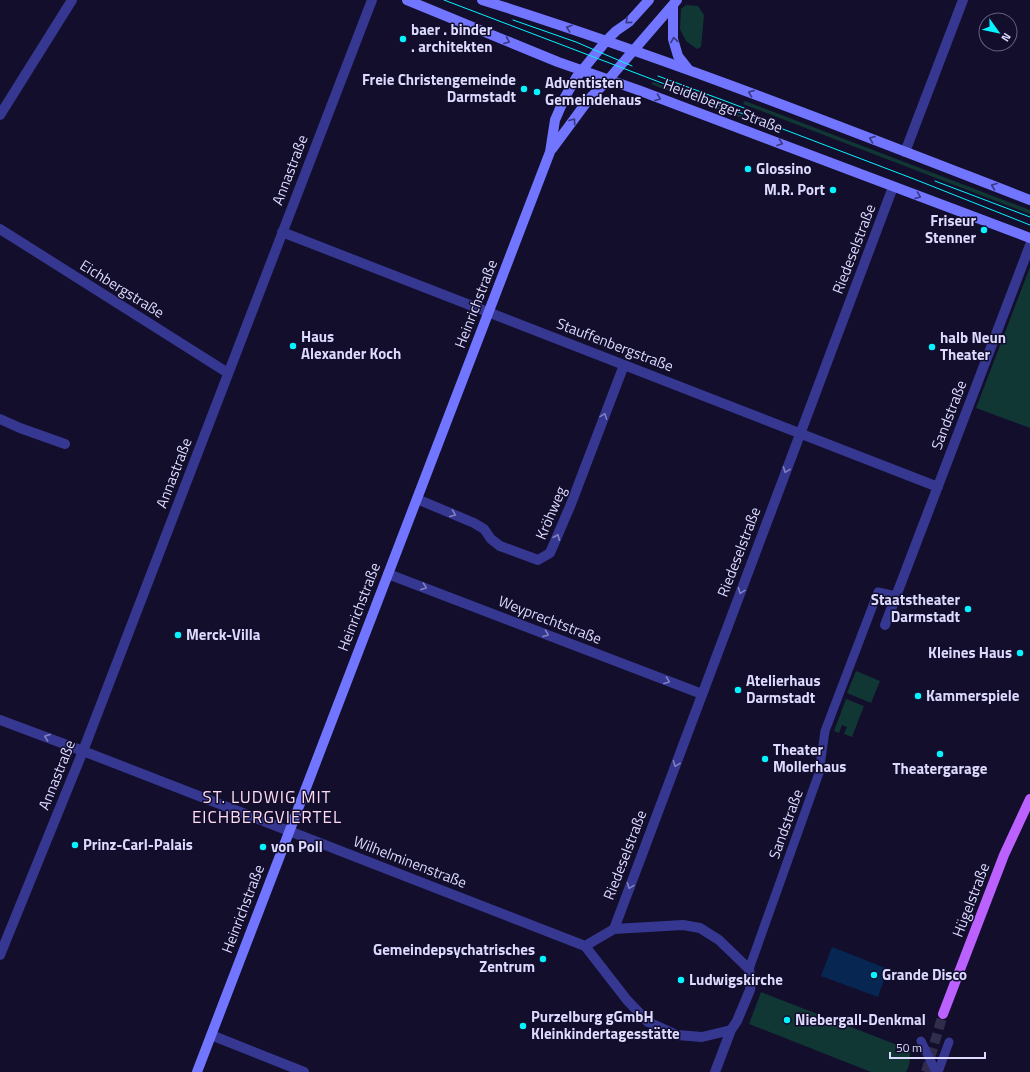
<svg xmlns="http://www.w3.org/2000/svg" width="1030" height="1072" viewBox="0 0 1030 1072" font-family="'Titillium Web',sans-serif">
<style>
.green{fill:#113734}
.water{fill:#072752}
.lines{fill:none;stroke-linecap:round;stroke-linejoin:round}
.primary-tunnel{stroke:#302d4c;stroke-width:10;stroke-dasharray:10 5;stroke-linecap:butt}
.pedestrian{stroke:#353790;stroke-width:9}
.minor{stroke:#353790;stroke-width:10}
.secondary{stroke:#7175ff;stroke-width:10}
.primary{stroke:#bb61ff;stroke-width:10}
.tram{stroke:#06f4ff;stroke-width:1}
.oneway{stroke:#383780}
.oneway2{stroke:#8080c2}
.poi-dot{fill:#06f4ff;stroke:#120e2c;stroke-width:1.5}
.labels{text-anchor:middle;stroke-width:3;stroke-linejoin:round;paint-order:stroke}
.poi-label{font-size:15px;font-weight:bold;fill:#dcdaff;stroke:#120e2c;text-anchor:start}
.street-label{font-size:15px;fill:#dcdaff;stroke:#120e2c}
.quarter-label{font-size:17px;letter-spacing:1px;fill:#ffdcf4;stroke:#120e2c}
</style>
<rect width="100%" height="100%" fill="#120e2c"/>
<!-- green -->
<path class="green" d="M686 5 698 6 704 15 701 47 697 49 686 41 680 29 681 9Z
M653 82 742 116V118L651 84Z
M745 101 1030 210V214L743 104Z
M1030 267V428L976 408Z
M856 671 880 681 871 703 847 693Z
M846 699 864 706 852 737 844 734 847 727 842 725 839 733 834 731Z
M761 992 905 1048 910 1053C910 1060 910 1066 906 1072H871L749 1024Z"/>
<!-- water -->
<path class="water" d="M832 947 888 969 878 997 821 976Z"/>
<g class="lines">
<!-- primary-tunnel -->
<path class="primary-tunnel" d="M926 1072 943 1014"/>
<!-- pedestrian -->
<path class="pedestrian" d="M749 969 819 773 825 731 878 592 896 596
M921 1041 936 1072
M938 1072 949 1042"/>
<!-- minor -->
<path class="minor" d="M0 115 72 0
M905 152 963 0
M0 229 228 373
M282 232 938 487
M0 419 20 428 65 444
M417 499 474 523 484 529 491 539 500 546 538 560 550 553 571 504 624 365
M388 574 702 694
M885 625 1030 245
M0 720 83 751 585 946
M614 929 893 187
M585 946 614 929 683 925 700 928 719 940 749 969 751 983 750 990 737 1021 731 1030 715 1072
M585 946 627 1000 648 1022 677 1035 702 1037 731 1030
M0 955 83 751 372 0
M211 1035 304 1072"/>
<!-- secondary -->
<path class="secondary" d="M407 0 558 62 638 90 1030 238
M482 0C668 58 849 130 1030 200
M673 5V39L678 56 689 70
M552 149 589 99 608 80 677 0
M197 1072 550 152 555 120 565 97 576 78 606 41 616 31 629 22 649 0"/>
<!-- primary -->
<path class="primary" d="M943 1014 1004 855 1030 799"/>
<!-- tram -->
<path class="tram" d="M444 0 914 179 1030 225
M513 20 576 42 632 66
M658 76 744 108
M935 181 1030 217"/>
</g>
<!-- one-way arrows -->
<defs><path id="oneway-chevron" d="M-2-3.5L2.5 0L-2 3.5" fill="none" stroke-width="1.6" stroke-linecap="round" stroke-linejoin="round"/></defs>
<g class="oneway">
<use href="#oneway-chevron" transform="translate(628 21) rotate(139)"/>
<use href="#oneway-chevron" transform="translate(569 28) rotate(-161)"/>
<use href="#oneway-chevron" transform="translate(674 40) rotate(-100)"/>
<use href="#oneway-chevron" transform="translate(507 41) rotate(22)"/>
<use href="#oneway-chevron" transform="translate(751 93) rotate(-159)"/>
<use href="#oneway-chevron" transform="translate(658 98) rotate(21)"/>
<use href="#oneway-chevron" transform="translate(573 121) rotate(-54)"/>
<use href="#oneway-chevron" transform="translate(872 139) rotate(-159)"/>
<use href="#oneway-chevron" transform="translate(780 143) rotate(20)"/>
<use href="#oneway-chevron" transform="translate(994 186) rotate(-159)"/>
<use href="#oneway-chevron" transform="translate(918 196) rotate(21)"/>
</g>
<g class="oneway2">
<use href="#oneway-chevron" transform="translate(604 416) rotate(-69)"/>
<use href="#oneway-chevron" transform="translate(786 470) rotate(111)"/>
<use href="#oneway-chevron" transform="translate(453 514) rotate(22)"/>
<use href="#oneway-chevron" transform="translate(557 537) rotate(-67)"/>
<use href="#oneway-chevron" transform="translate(424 587) rotate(21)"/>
<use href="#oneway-chevron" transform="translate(741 591) rotate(111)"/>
<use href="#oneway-chevron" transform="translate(546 634) rotate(21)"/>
<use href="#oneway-chevron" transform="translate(667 681) rotate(21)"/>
<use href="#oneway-chevron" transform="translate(47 737) rotate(-160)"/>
<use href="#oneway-chevron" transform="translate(676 764) rotate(111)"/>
<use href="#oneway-chevron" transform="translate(630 886) rotate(111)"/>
</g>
<!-- markers -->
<g class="poi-dot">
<circle cx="403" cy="39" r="4"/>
<circle cx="524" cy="89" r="4"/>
<circle cx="537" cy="92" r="4"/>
<circle cx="748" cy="169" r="4"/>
<circle cx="833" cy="190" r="4"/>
<circle cx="984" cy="230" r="4"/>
<circle cx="293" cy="346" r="4"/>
<circle cx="932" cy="347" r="4"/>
<circle cx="968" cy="609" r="4"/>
<circle cx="178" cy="635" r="4"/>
<circle cx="1020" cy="653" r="4"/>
<circle cx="738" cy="690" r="4"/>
<circle cx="918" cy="696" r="4"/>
<circle cx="940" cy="754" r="4"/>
<circle cx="765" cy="759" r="4"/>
<circle cx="75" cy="845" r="4"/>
<circle cx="263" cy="847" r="4"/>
<circle cx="543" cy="959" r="4"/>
<circle cx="874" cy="975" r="4"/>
<circle cx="681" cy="980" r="4"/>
<circle cx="787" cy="1020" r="4"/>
<circle cx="523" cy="1026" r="4"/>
</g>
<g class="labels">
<!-- poi labels -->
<g class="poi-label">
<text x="411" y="35">baer . binder<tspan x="411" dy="17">. architekten</tspan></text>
<text x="516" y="85" text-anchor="end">Freie Christengemeinde<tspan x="516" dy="17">Darmstadt</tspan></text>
<text x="545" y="88">Adventisten<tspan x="545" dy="17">Gemeindehaus</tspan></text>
<text x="756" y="174">Glossino</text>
<text x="825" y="195" text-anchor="end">M.R. Port</text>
<text x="976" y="226" text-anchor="end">Friseur<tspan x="976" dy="17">Stenner</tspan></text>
<text x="301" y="342">Haus<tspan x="301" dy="17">Alexander Koch</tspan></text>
<text x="940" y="343">halb Neun<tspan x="940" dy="17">Theater</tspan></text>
<text x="960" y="605" text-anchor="end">Staatstheater<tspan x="960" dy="17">Darmstadt</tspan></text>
<text x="186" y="640">Merck-Villa</text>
<text x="1012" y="658" text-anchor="end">Kleines Haus</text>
<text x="746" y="686">Atelierhaus<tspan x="746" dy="17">Darmstadt</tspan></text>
<text x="926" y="701">Kammerspiele</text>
<text x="773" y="755">Theater<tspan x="773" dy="17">Mollerhaus</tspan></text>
<text x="940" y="774" text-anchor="middle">Theatergarage</text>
<text x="83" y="850">Prinz-Carl-Palais</text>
<text x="271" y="852">von Poll</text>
<text x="535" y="955" text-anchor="end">Gemeindepsychatrisches<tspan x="535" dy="17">Zentrum</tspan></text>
<text x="882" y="980">Grande Disco</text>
<text x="689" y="985">Ludwigskirche</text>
<text x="531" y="1022">Purzelburg gGmbH<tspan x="531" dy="17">Kleinkindertagesstätte</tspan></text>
<text x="795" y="1025">Niebergall-Denkmal</text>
</g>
<!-- street labels -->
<g class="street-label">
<text transform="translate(723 106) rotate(21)" y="5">Heidelberger Straße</text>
<text transform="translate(290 170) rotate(-69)" y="5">Annastraße</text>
<text transform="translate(854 249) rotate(-69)" y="5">Riedeselstraße</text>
<text transform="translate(122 289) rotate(32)" y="5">Eichbergstraße</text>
<text transform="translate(476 304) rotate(-69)" y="5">Heinrichstraße</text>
<text transform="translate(615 345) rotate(21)" y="5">Stauffenbergstraße</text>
<text transform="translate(949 415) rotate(-69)" y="5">Sandstraße</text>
<text transform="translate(174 473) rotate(-69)" y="5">Annastraße</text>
<text transform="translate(551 513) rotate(-67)" y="5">Kröhweg</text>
<text transform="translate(739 552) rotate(-69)" y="5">Riedeselstraße</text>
<text transform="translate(359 607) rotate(-69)" y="5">Heinrichstraße</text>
<text transform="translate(550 620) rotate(21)" y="5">Weyprechtstraße</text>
<text transform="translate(57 775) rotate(-68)" y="5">Annastraße</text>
<text transform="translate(786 824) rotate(-70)" y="5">Sandstraße</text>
<text transform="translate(625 855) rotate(-69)" y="5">Riedeselstraße</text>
<text transform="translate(410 862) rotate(21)" y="5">Wilhelminenstraße</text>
<text transform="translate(971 900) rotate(-69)" y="5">Hügelstraße</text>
<text transform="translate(243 909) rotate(-69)" y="5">Heinrichstraße</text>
</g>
<!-- quarter labels -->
<g class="quarter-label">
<text x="267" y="803">ST. LUDWIG MIT<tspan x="267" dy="20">EICHBERGVIERTEL</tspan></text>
</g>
</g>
<!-- north arrow -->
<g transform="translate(998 32) rotate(123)"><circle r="19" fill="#120e2c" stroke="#636080"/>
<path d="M0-3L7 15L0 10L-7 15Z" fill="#06f4ff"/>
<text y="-6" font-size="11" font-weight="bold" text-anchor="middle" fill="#dcdaff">N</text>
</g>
<!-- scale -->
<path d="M890 1052v6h95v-6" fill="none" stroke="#dcdaff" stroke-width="2"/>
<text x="896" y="1052" font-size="12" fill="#dcdaff" stroke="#120e2c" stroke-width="3" paint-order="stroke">50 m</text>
</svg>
